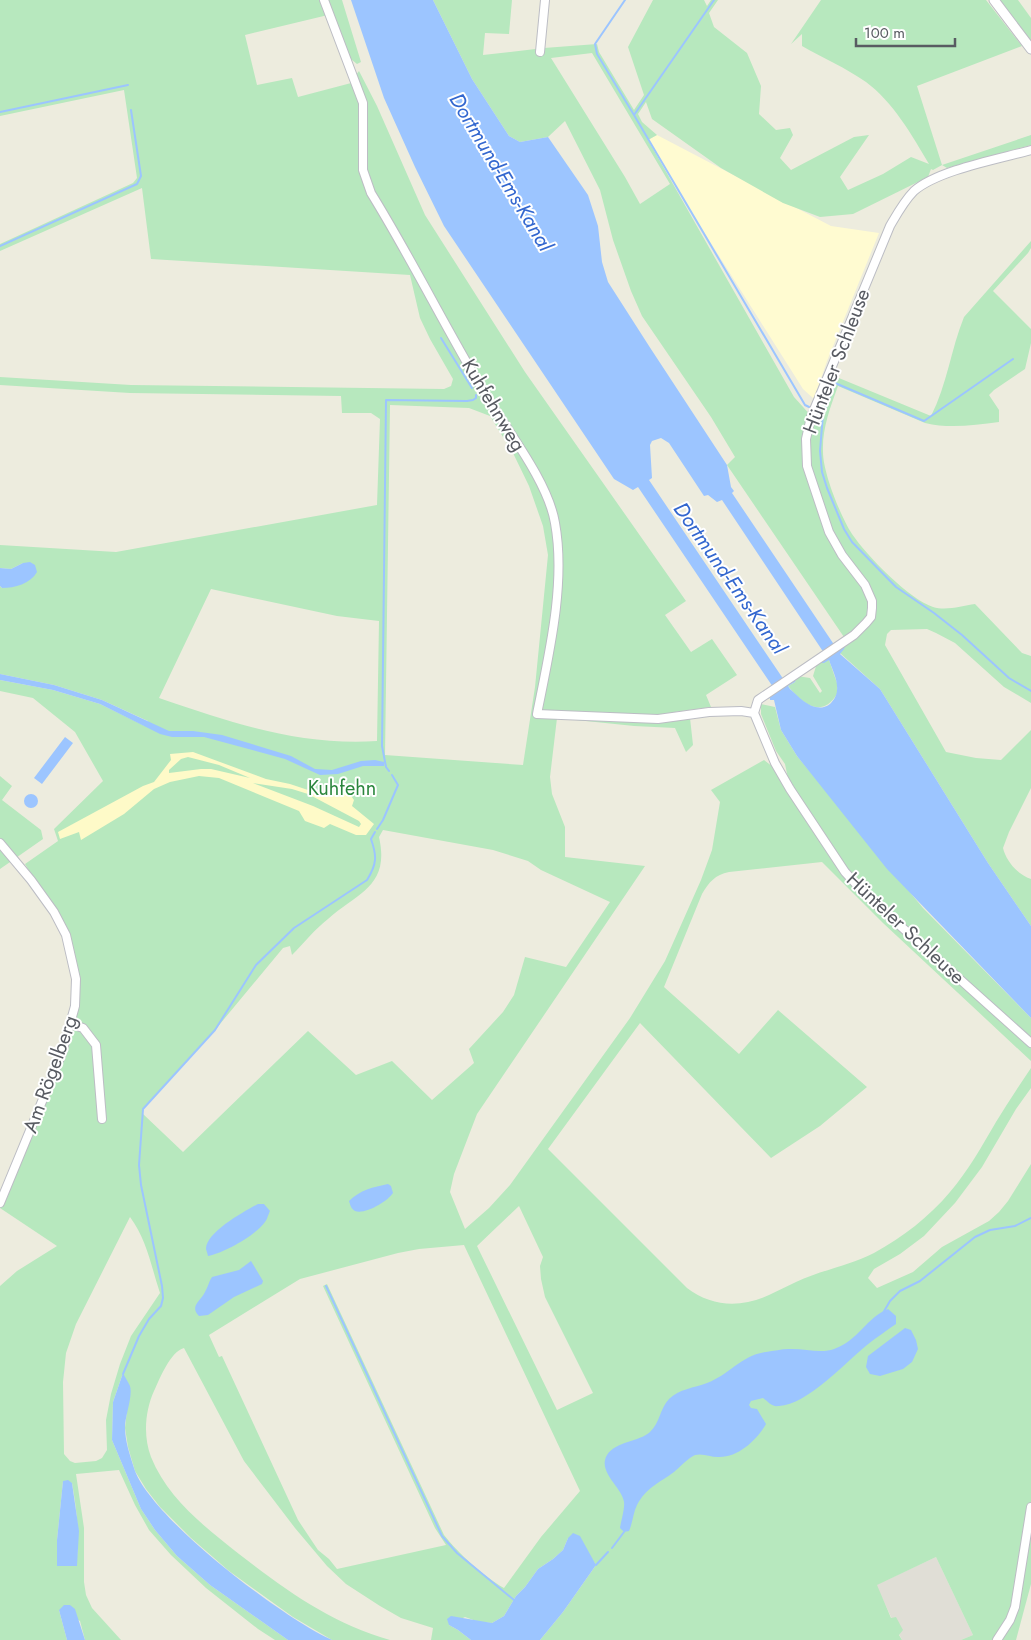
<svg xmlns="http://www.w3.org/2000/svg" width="1031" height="1640" viewBox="0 0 1031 1640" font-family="Jost,sans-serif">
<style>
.commercial{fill:#fffbd1}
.industrial{fill:#e0ded6}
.green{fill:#b7e8be;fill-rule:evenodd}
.sand{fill:#fefac8;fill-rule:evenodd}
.water{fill:#9cc5ff;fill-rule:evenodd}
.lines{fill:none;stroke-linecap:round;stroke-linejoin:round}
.stream{stroke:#9cc5ff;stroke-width:2}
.minor-casing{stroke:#bcbdc4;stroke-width:10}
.tertiary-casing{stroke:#bcbdc4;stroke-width:11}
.minor{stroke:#fff;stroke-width:8}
.tertiary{stroke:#fff;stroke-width:9}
.labels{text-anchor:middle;stroke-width:4;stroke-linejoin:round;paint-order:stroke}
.street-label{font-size:20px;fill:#585b62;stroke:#fff}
.park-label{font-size:20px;fill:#2b863d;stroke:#fff}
.water-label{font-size:21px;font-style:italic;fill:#3367cf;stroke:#fff}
</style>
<rect width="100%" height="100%" fill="#edecde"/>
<!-- commercial -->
<path class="commercial" d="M657 135 831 226 879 233 827 361 814 399 803 389 673 183 648 140Z"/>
<!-- industrial -->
<path class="industrial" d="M936 1557 973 1635 961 1640H902L876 1585Z"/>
<!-- green -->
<path class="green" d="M0 0H342L361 62 357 64 346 55 328 15 245 35 257 85 292 78 298 97 355 82 356 75 359 71 377 106 425 215 525 372 686 601 665 615 691 652 712 639 737 675 706 695 711 707 675 712 676 720 690 718 693 745 686 752 675 728 634 726 557 718 550 777 552 794 565 827V857L645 866 477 1114 454 1174 450 1192 465 1229 489 1208 510 1185 630 1018 665 961 701 880 712 850 720 802 711 790 764 760 773 767 790 788 785 764 776 751 761 714V704L775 707 781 730 797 756 923 908 1031 1018V1061L883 923 822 862 729 872C715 875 709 882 702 894L664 987 739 1054 778 1010 867 1087 820 1126 771 1158 640 1023 548 1149 687 1288C712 1307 741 1308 769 1295 778 1291 787 1286 796 1282 821 1270 849 1266 874 1253 903 1237 929 1217 950 1192 968 1171 982 1146 996 1122 1007 1104 1019 1086 1031 1068V1088L1016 1109 982 1167 955 1203 924 1236 900 1254 874 1269 868 1278 877 1288 913 1272 942 1247 989 1221 999 1212 1008 1201 1031 1164V1584L1016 1640H961L973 1635 936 1557 877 1585 891 1618 896 1617 903 1630 899 1635 902 1640H540L563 1612 596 1565 586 1550 568 1538 563 1550 553 1559 538 1569 525 1587 516 1596 504 1616 492 1623 479 1622 465 1617 449 1625 458 1630 471 1640H431L433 1628 401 1618 380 1606 346 1584 327 1566 295 1528 244 1461 184 1348C170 1352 160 1378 154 1391 145 1411 143 1436 151 1457 168 1499 205 1527 239 1554 287 1591 331 1623 390 1640H332L293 1617 229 1571 191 1538 160 1507 146 1489 135 1471 128 1447 125 1428 127 1410 123 1373 113 1402 112 1440 141 1509 155 1530 177 1556 210 1585 288 1640H275L258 1629 206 1588 171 1555 149 1530 135 1505 119 1470 76 1474 84 1528V1582L86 1595 92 1608 121 1640H85L80 1621 59 1610 67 1640H0V1286L17 1271 57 1246 0 1208V1203L62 1053 75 1006 72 956 54 912 25 864 58 841 54 829 103 781 75 732 33 698 0 691V680L53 690 100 704 145 726 148 721 102 700 54 685 0 674V586L2 588 23 563 11 569 0 568V545L116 552 377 505 380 419 371 413H342L341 396 130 393 0 385V377L131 385 444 389 451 386 453 379 430 339 420 318 410 275 151 259 142 188 0 251V244L133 183 137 178 124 90 0 116ZM390 405 469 408 490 416 513 453 529 486 543 526 548 555 535 687 523 765 385 755ZM211 589 337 616 379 621 377 741C319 745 264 732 210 715 193 709 175 704 159 698ZM383 830 493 850 528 861 541 870 610 902 566 967 525 957 514 995 503 1012 469 1049 474 1063 432 1100 392 1061 356 1075 308 1031 183 1152 143 1114V1109L215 1030 283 948 290 946 292 955C304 943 315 929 328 919 359 892 390 886 379 837ZM519 1206 543 1257 540 1266 541 1279 545 1297 593 1393 557 1410 477 1246ZM130 1217C147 1240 151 1266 160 1293L131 1336 120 1364 111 1394 106 1420 107 1450 102 1458 96 1461 75 1463 70 1461 64 1454 63 1382 66 1353 76 1324ZM464 1245 580 1491 541 1537 504 1588C483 1576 459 1554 444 1535L327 1284 323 1286 435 1528 446 1545 337 1569 329 1559 318 1550 298 1520 222 1356 219 1357 209 1335 300 1279 398 1253 419 1249ZM63 1481 72 1483C77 1511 80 1538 76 1566H57V1540Z
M433 0H512L509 34 485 33 483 55 544 48 597 44 599 52 634 110 644 95 628 47 653 0H704L707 6 711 0H718L709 13 714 27 747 53 761 86 759 114 776 130 790 128 793 135 780 158 791 170 854 137 869 135 840 177 848 190 883 174 911 157 929 164C912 135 893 102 866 82 846 68 823 58 802 46V34L791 44 821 0H986L1022 46 917 86 942 165 1031 135V145L947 168 942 165 933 170 931 169 928 177 853 214 820 217 783 203 721 168 652 119 646 102 638 114 642 122 657 135 648 140 794 397 813 418 823 414 820 407 834 376 931 416C947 385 951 349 964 317L1031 241V248L1028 253 993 291 1031 329V343L1025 369 994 390 989 395 999 410V422C974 425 950 429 925 423L838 386C830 408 822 429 823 452 823 473 841 517 852 534 867 556 909 599 933 607 946 611 962 606 975 604L1022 653 1031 656V703L1004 687 955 643 936 633 927 629 891 630 887 634 885 645 946 752 976 758 1001 760 1031 730V788L1009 832 1003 848C1006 861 1018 875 1031 879V926L988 863 880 689 840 653 846 640 727 465 735 457 711 417 642 316 631 291 613 240 600 190 565 121 548 137 520 142 509 136 472 79ZM592 53 670 184 640 204 625 177 551 58Z
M999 0H1018L1031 18V42Z
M829 660 837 683V694C822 719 802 704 788 686L795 682 797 676 810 678 820 693 822 691 813 676 817 663Z
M0 776 12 786 2 800 41 830 43 839 0 869Z"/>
<!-- sand -->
<path class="sand" d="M193 752 266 779 290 784 311 791 349 793 354 800 352 806 374 824 366 835H356L330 824 324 828 305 821 299 811 219 778 199 776 170 782 154 789 124 814 81 840 79 832 60 839 58 832 143 786 154 782 171 760 170 754ZM188 757 219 765 250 778 211 769H201L169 773V770L181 759ZM253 783 292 789 308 794 359 821 361 824 359 827 313 806Z"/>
<!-- water -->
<path class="water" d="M351 0H433L472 79 509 136 520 142 548 137 588 195 598 226 602 262 608 282 649 346 727 465 731 487 734 491 732 493 837 649 846 644 844 649 840 654 880 689 988 863 1031 926V1018L887 869 797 756 781 730 774 700H770V698L768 699 766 697 775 690 638 487 633 490 614 479 444 226 415 167 384 98ZM661 438 669 443 704 496 708 495 717 502 722 500 826 656 817 663H824L829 660C832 669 838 680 837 690 837 695 834 700 830 704 815 715 800 698 790 689L788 686 795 682 797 676 786 683 649 480 652 478 650 445 652 441Z
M30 562 35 565 37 572C30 584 15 588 2 588L0 586V568L11 569 23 563Z
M0 674 54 685 102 700 169 731H193L222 735 291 756 315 769 332 770 361 761 375 760 384 762V766H363L338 774 320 775 285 759 204 737H172L160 734 100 704 53 690 0 680Z
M65 737 73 743 42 784 34 778Z
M24 801a7 7 0 1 1 14 0a7 7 0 1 1-14 0Z
M388 1184 391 1186 393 1193C388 1201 365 1215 355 1211 351 1209 350 1204 349 1201 360 1190 373 1187 388 1184Z
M258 1204H264L270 1211C268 1215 267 1220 265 1222 256 1235 224 1253 208 1256 208 1255 206 1249 206 1249 206 1232 245 1211 258 1204Z
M251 1261 263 1281 262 1284 234 1297 208 1315 199 1316C189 1306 201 1301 205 1292 208 1287 209 1281 212 1277L239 1270Z
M888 1309 896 1316V1324C886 1331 877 1337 867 1345 846 1362 807 1405 779 1406 771 1407 769 1402 763 1398L751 1401 749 1405 751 1408 757 1409 766 1424C757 1440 738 1458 718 1457 710 1457 703 1453 695 1455 688 1458 680 1467 674 1472 659 1483 646 1488 637 1505 633 1513 633 1522 629 1531L624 1532 620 1528C621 1521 625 1508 624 1502 622 1487 597 1472 607 1455 616 1441 639 1442 650 1432 660 1423 660 1408 669 1399 679 1389 694 1388 707 1383 729 1375 742 1355 766 1352 774 1351 781 1349 789 1349 803 1348 821 1354 834 1349 858 1341 867 1317 888 1309Z
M905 1328 911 1330 916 1340 918 1349 912 1362 903 1369 880 1376 870 1374 866 1367 868 1356Z
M123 1373C125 1377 128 1382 130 1386 133 1396 125 1416 125 1427 125 1441 130 1455 134 1468 149 1517 284 1619 332 1640H288L210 1585 177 1556 155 1530 141 1509 112 1440 113 1402Z
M68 1480 72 1483 79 1531 77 1566H57V1540L63 1481Z
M573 1533 580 1536 596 1565 563 1612 540 1640H471L458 1630 449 1625 447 1619 451 1616 492 1623 504 1616 516 1596 525 1587 538 1569 553 1559 563 1550 568 1538Z
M64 1605H70L75 1609 85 1640H67L59 1610Z"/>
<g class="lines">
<!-- stream -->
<path class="stream" d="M625 0 595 44 597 54 634 115
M714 0 634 115 805 405 809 407
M0 112 128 85
M0 246 137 184 141 176 131 110
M441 338 472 388
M1013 359 924 421 835 383 823 414 820 451 822 472 827 488 844 529 852 542 896 587 934 613 962 635 1009 678 1031 691
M389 771 386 767 382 746 386 400 467 401 473 400 476 398V395
M377 829 383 820 398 785 392 775
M326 1286 442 1536 457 1553 514 1600
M883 1313 890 1301 900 1291 920 1281 975 1237 990 1230 1015 1226 1031 1218
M123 1374 139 1336 149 1319 161 1306 163 1298 162 1286 141 1185 139 1165 143 1109 215 1030 256 965 294 928 367 880C377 864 377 856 371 839L375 832
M612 1548 624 1532
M596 1565 608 1552"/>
<defs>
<path id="minor" d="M324 0 363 103V170L371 193C410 256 443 323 481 387 503 425 548 480 555 523 566 583 549 654 537 714L658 719 709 712 741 711 754 713
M540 52 545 0
M1031 150C999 159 938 170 914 191 904 201 897 214 890 226L811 417 806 439 807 466 829 532 842 555 865 585 872 601V608L871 617 866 623 854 635 758 700 754 713 775 763 790 789 845 872 867 896 1031 1043
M0 843 31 880 54 912 66 935 76 979 75 1006 62 1053 0 1203
M71 1024 83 1028 96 1045 102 1119
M997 1640 1010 1620 1015 1607 1031 1507"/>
<path id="tertiary" d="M994 0 1031 49"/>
</defs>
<!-- minor casing -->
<use href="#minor" class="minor-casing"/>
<!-- tertiary casing -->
<use href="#tertiary" class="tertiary-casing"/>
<!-- minor -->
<use href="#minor" class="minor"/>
<!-- tertiary -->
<use href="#tertiary" class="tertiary"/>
</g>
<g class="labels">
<!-- street labels -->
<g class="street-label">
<text transform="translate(836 361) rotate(-69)" y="7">Hünteler Schleuse</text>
<text transform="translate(494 405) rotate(59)" y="7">Kuhfehnweg</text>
<text transform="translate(906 928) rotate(43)" y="7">Hünteler Schleuse</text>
<text transform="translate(50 1074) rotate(-70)" y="7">Am Rögelberg</text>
</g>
<!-- park labels -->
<g class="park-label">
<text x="342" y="795">Kuhfehn</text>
</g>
<!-- water labels -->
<g class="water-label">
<text transform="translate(501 172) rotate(59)" y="7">Dortmund-Ems-Kanal</text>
<text transform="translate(730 578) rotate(55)" y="7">Dortmund-Ems-Kanal</text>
</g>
</g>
<!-- scale -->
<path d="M856 38v8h99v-8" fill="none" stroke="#585b62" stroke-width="2.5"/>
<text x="864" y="38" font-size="15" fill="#585b62" stroke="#ffffff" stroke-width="4" paint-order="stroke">100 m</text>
</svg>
